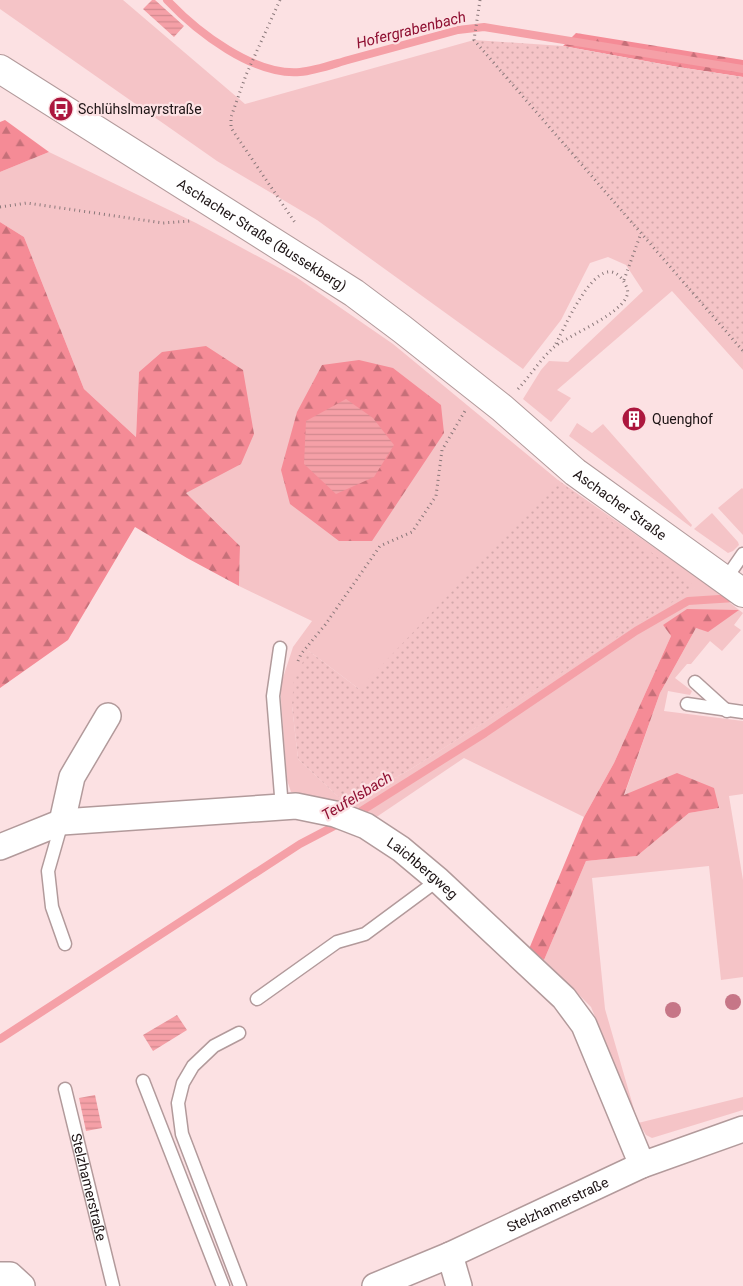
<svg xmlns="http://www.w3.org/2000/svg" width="743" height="1286" viewBox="0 0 743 1286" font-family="Roboto,sans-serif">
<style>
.green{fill:#f5c4c7;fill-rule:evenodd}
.forest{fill:url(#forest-firs)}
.garden{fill:url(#garden-dots)}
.water{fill:url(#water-rules)}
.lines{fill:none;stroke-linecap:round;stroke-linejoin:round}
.stream{stroke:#f5a0a7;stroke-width:8}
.lane-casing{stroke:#b29a9b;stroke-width:15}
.street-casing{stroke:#b29a9b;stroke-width:28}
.secondary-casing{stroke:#b29a9b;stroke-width:30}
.path{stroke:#8a787a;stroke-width:3;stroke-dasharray:1 4;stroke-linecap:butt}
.lane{stroke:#fff;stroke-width:12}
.street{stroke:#fff;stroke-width:25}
.secondary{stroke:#fff;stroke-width:28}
.tree{fill:#c67687}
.labels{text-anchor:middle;stroke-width:4.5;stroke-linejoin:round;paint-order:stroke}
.poi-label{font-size:14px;fill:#1d1415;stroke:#fce1e3;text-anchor:start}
.street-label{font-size:14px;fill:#1d1415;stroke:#fce1e3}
.water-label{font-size:15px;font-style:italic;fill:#8f1032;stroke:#fce1e3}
</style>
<defs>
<pattern id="forest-firs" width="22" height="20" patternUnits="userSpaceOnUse" patternTransform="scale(1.25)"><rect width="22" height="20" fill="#f58b96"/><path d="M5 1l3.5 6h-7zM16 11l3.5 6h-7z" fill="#c67079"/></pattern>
<pattern id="garden-dots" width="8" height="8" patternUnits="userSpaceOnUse" patternTransform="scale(1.25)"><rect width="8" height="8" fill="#f5c4c7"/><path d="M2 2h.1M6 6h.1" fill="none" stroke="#d2a8aa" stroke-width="1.8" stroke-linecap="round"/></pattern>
<pattern id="water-rules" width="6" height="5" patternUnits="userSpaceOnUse" patternTransform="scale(1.25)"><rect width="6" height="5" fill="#f5a0a7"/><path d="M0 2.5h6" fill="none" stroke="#d2898f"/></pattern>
</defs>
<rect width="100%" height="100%" fill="#fce1e3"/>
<!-- green -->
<path class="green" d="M0 0H123L245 104 474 40 743 353V370L672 291 557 390 571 398 551 422 523 399 541 370 549 361 568 362 643 291 626 265 608 257 590 263 561 320 523 369 317 220 217 161 0 9Z
M49 152 196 223 296 277 393 344 558 480 706 584 743 613 734 625 741 630 722 651 710 641 691 664H687L675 678 692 691 690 695 668 691 664 711 743 721V794L729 796 743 880V977L721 980 709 866 592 878 605 1009 638 1123 743 1097V1110L652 1138 646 1135 639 1123 591 1007 544 960 586 861 637 856 689 813 719 808 624 796 660 693 696 628 708 631 738 610 663 625 671 636 614 763 584 817 464 758 375 818 346 804 291 792 287 780 280 687 293 647 312 621 239 586 240 546 186 493 139 372 136 437 84 389 24 237 0 222V172ZM695 587 411 769 346 804 298 759 292 706 309 651 359 689Z
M577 423 592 433 603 424 692 525 691 527 569 436Z
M742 488 743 489V535L718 508Z
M712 513 738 542 739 545 733 551 728 553 694 529Z"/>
<!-- forest -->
<path class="forest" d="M576 33 743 60V77L678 67 563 46Z
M5 120 49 152 0 172V122Z
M0 222 24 237 84 389 136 437 139 372 162 352 206 346 243 370 254 434 241 464 186 493 240 546 239 586 187 558 135 527 68 640 0 688Z
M359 360 393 368 441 405 444 433 372 541H339L290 504 281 470 297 412 322 365Z
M687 609 739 610 708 632 696 628 660 693 624 795 677 773 714 788 719 808 689 813 637 856 586 861 544 960 529 949 584 817 614 763 671 636 663 625Z"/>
<!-- garden -->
<path class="garden" d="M474 40 563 46 678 67 743 77V353Z
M558 480 696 587 411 769 346 804 298 759 292 706 294 678 309 651 359 689Z"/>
<!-- water -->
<path class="water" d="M152 0H155L184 26 174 37 143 9Z
M346 399 373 418 394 445 374 477 336 494 304 464 306 421Z
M177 1015 187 1030 153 1051 143 1035Z
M95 1095 102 1128 86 1131 79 1098Z"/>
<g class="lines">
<!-- stream -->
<path class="stream" d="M167 0C197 32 254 76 300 72 315 71 334 64 348 60 385 50 422 40 458 30L484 27 743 69
M355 815 485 733 636 631 688 601 735 598
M0 1039 300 844 342 822"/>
<defs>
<g id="lane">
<path d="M725 580 743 554"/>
<path d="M280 648 273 696 282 808"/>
<path d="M695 682 727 711"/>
<path d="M687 704 743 712"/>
<path d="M62 822 48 871 52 907 65 944"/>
<path d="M257 999 337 942 365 934 438 880"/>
<path d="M239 1033 214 1046 193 1066 183 1083 178 1103 182 1134 240 1286"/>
<path d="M143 1081 223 1286"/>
<path id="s1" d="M65 1089 113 1286"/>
</g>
<g id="street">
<path d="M62 822 72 777 108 716"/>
<path id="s2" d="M0 847 62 822 296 806 335 814 366 826 401 849 438 880 564 998 584 1025 642 1165"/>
<path d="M450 1255 459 1286"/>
<path d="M0 1275H10L22 1286"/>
<path id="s3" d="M375 1286 450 1255 642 1165 743 1129"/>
</g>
<g id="secondary">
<path id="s4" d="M0 69 354 293 402 329 502 408 575 472 743 593"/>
</g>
</defs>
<!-- lane casing -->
<use href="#lane" class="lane-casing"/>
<!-- street casing -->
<use href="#street" class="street-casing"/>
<!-- secondary casing -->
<use href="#secondary" class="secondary-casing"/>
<!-- path -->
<path class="path" d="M280 0 246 75 231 117V128L296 224
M480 0 474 40 743 351
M0 207 27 203 163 223 190 221
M624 280 641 233
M518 389C530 376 540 360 553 348 567 335 635 310 627 288 624 281 620 274 612 272 589 268 564 330 554 347
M298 661 301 654 325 625 380 546 412 532 436 496 442 450 465 411"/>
<!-- lane -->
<use href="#lane" class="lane"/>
<!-- street -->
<use href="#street" class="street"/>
<!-- secondary -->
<use href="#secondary" class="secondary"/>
</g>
<!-- trees -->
<g class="tree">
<circle cx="733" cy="1002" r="8"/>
<circle cx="673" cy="1010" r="8"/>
</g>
<!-- icons -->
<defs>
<symbol id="bus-disc" viewBox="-11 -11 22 22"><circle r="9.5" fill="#ac173e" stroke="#fce1e3"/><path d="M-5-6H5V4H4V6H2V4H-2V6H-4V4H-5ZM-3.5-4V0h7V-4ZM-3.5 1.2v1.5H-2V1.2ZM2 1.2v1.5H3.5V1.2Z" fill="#fff"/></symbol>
<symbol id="building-disc" viewBox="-11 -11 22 22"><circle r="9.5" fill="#ac173e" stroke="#fce1e3"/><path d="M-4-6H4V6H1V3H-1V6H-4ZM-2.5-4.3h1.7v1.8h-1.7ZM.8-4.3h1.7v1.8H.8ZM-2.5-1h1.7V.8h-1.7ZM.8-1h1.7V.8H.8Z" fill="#fff"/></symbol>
</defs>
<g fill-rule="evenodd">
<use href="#bus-disc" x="47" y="95" width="28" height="28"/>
<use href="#building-disc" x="620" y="405" width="28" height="28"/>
</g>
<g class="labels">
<!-- poi labels -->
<g class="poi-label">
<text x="78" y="114">Schlühslmayrstraße</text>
<text x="652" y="424">Quenghof</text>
</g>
<!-- street labels -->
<g class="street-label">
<text dy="5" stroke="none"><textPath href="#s4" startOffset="310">Aschacher Straße (Bussekberg)</textPath></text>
<text dy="5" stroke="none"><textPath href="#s4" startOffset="759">Aschacher Straße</textPath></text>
<text dy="5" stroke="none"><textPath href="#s2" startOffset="445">Laichbergweg</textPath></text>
<text dy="5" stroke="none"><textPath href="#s1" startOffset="101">Stelzhamerstraße</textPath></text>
<text dy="5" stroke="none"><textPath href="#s3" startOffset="200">Stelzhamerstraße</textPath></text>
</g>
<!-- water labels -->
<g class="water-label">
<text transform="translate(411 30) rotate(-14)" y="5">Hofergrabenbach</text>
<text transform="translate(357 796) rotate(-31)" y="5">Teufelsbach</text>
</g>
</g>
</svg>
